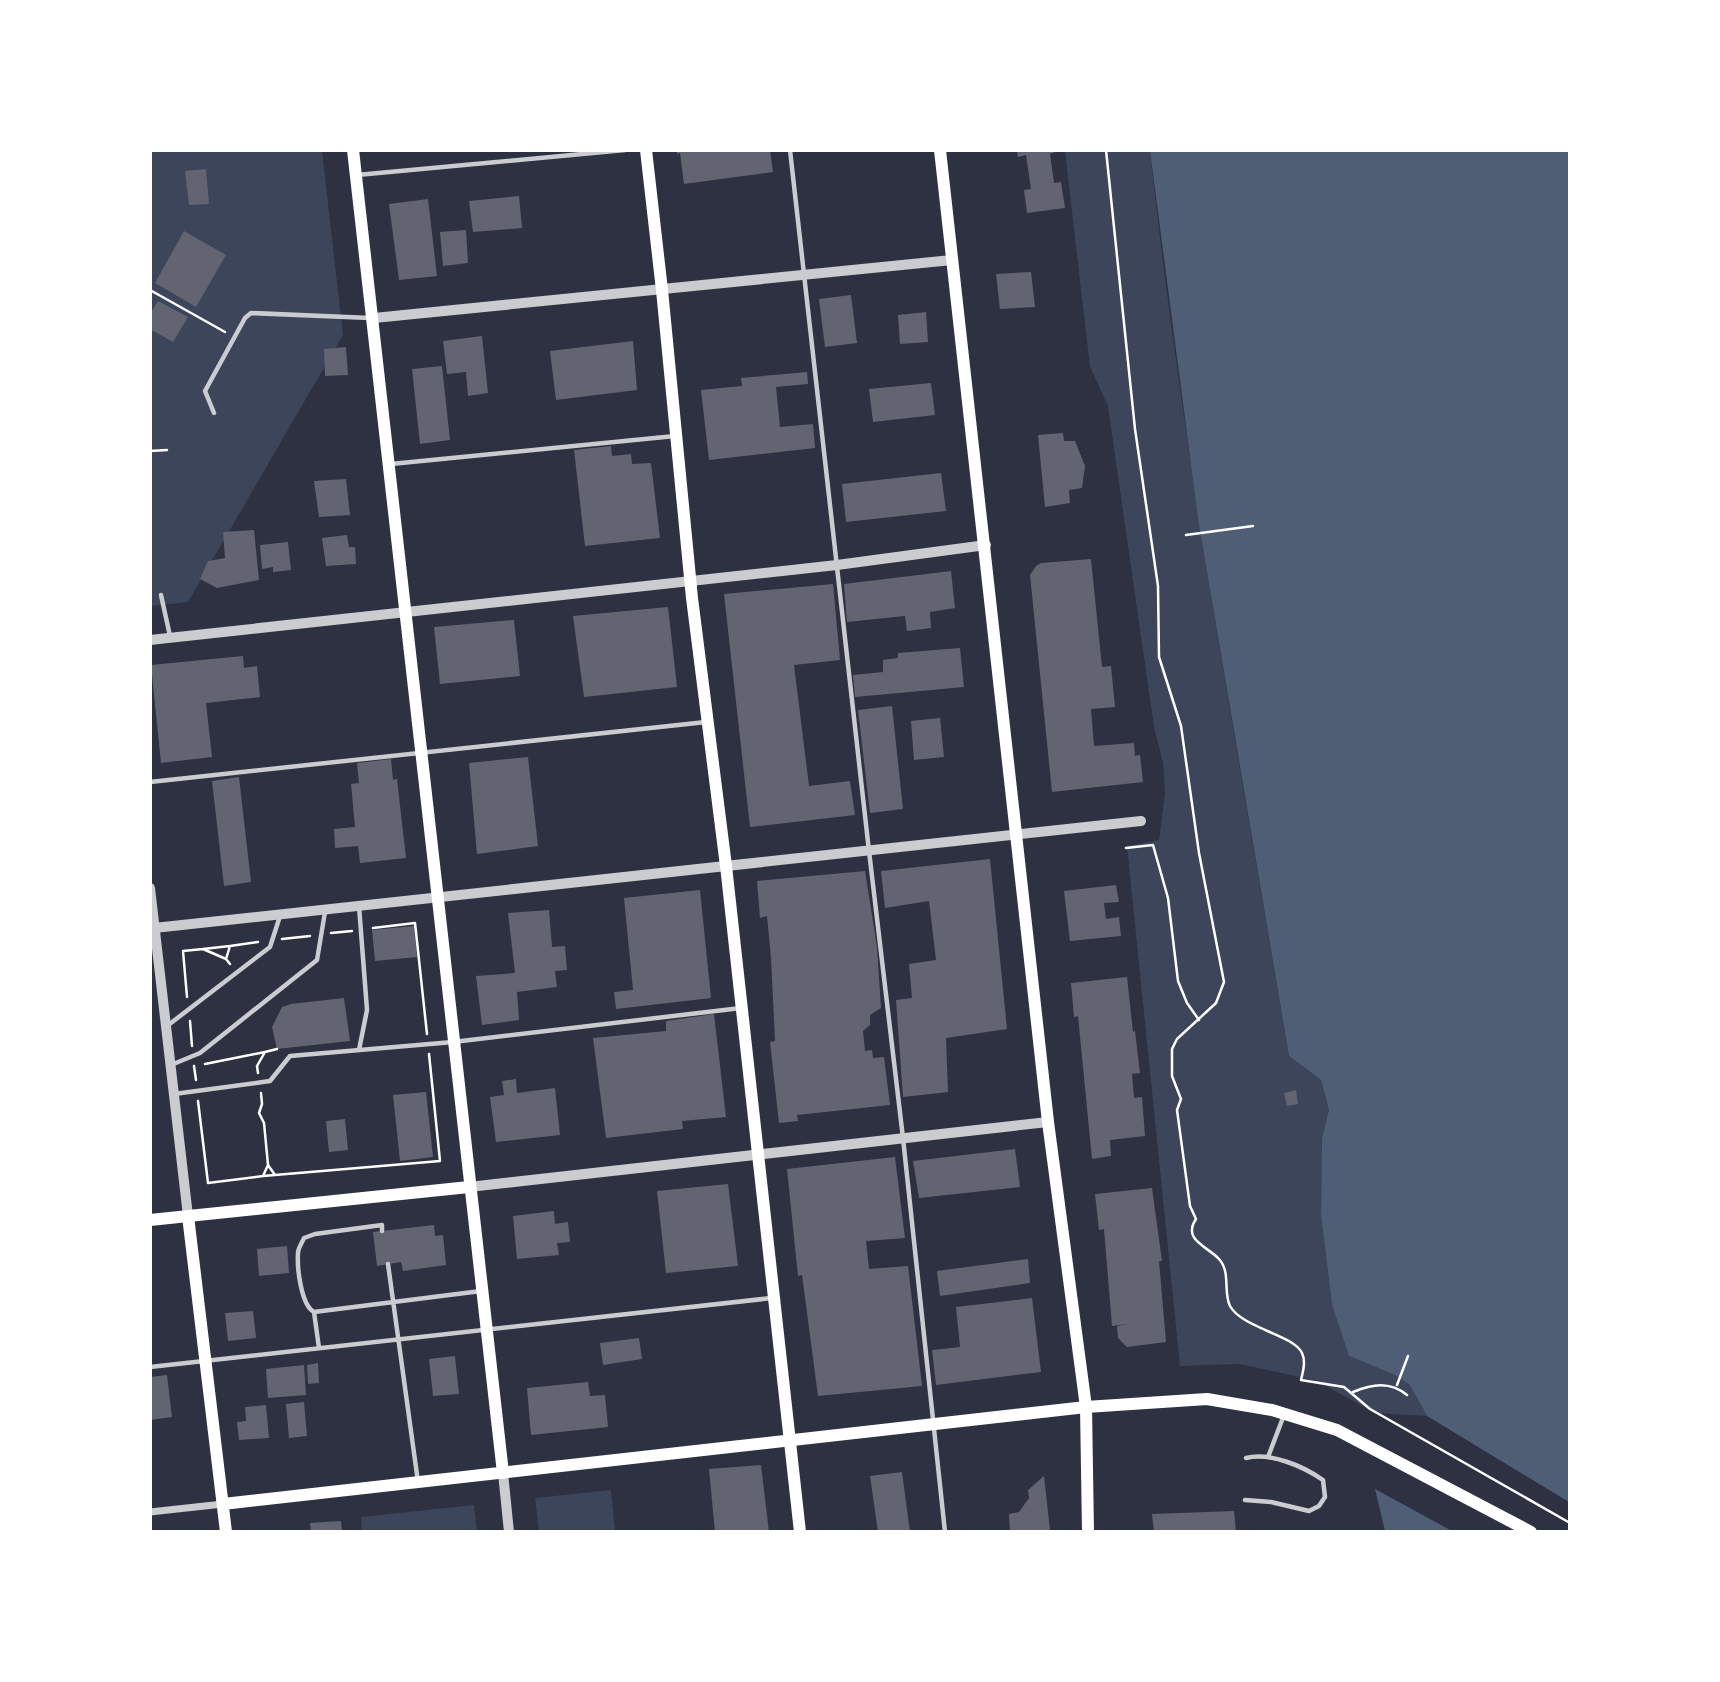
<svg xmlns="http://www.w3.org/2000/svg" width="1720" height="1682" viewBox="0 0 1720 1682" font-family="'PT Sans',sans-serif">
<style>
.green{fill:#3c4559}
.water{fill:#4f5d75}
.building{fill:#626471}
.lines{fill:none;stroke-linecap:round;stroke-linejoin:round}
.path{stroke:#fff;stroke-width:2.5}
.service{stroke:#caccd0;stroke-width:4.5}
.minor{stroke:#caccd0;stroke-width:7}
.tertiary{stroke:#caccd0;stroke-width:10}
.secondary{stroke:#fff;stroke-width:12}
.primary{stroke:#fff;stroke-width:12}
</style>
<rect width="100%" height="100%" fill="#2d3142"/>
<!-- green -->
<path class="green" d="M150 151H322L343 335 188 602 151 606Z
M1065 151H1150C1183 454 1238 755 1289 1056L1321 1080 1329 1110 1322 1138 1321 1215 1332 1305 1349 1356 1395 1375 1411 1385 1427 1416 1375 1413 1317 1381 1240 1364 1180 1366 1127 846 1159 840 1165 794 1163 763 1154 727 1108 406 1090 367Z
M611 1490 615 1531H539L535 1498Z
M474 1505 477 1531H362L361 1517Z"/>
<!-- water -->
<path class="water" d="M1150 151H1569V1502L1427 1416 1410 1385 1395 1375 1349 1356 1332 1305 1321 1215 1322 1138 1329 1110 1321 1080 1289 1056 1198 518Z
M1375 1489 1452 1531H1385Z"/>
<!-- building -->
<path class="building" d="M677 150H770L773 172 684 184 680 153 677 154Z
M1017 150H1061L1050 154 1054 183 1061 182 1065 208 1027 213 1024 190 1031 189 1026 155 1018 157Z
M206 169 209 204 189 205 185 171Z
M519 196 522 228 473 232 469 201Z
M428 199 437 276 399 280 389 204Z
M466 230 468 263 443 266 440 232Z
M184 231 226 255 196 307 155 283Z
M1031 272 1035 307 1000 309 996 274Z
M851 295 857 343 825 347 819 299Z
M158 301 188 317 173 342 150 329V314Z
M926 312 928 342 900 344 898 315Z
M482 336 488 393 468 396 466 372 447 374 443 341Z
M633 341 637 390 556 400 550 351Z
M346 347 348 375 325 376 324 349Z
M442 366 450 440 420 444 412 369Z
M807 372 808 384 776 387 780 427 813 424 815 448 709 460 701 390 742 386 741 378Z
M931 383 935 415 873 422 869 389Z
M1063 433 1064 441H1075L1085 466 1082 488 1069 490 1070 503 1045 507 1038 435Z
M611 446 612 456 631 454 632 464 651 463 660 538 585 546 574 450Z
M941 473 946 511 846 522 842 484Z
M346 479 350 515 319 517 314 481Z
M254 530 259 580 217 588 200 579 208 561 225 558 223 532Z
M347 535 349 547H355L356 564 326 566 322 538Z
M288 542 291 570 273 572V567L262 569 260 545Z
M1091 559 1102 667 1111 666 1115 707 1091 709 1094 746 1134 743 1135 756 1140 755 1143 782 1052 792 1030 575 1036 566 1041 563Z
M951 571 955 608 930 612 931 628 907 631 905 616 847 622 844 584Z
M833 584 840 660 794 665 809 786 850 781 855 815 750 827 724 594Z
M668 607 677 687 584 697 573 616Z
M514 620 520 676 440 684 434 627Z
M960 648 964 687 855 697 853 675 883 672V660L898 658V653Z
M243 656 244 668 257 666 260 697 206 703 212 757 161 763 151 665Z
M892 706 903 809 870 813 858 710Z
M940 718 944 757 914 760 911 721Z
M528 757 538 846 477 854 469 763Z
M391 759 393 780 397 779 406 858 360 863 358 846 335 848 334 829 355 827 351 784 359 783 357 763Z
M239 777 251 882 224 886 212 781Z
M990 859 1007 1029 946 1038 948 1092 903 1097 896 1000 912 998 909 964 936 960 929 901 885 908 881 871Z
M865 871 877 947 881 1008 870 1015V1025L863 1031 865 1051 872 1050 873 1058 884 1057 890 1105 797 1115 798 1121 779 1123 770 1042 775 1041 771 958 767 916 760 918 757 881Z
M1116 885 1119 902 1104 903 1106 919 1119 917 1121 936 1070 941 1064 891Z
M700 890 711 998 616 1009 614 992 633 990 624 898Z
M549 910 552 947 565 946 567 970 555 971 557 987 517 992 519 1020 482 1025 476 976 515 973 508 913Z
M414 926 417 957 375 961 372 930Z
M1127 977 1133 1032 1135 1031 1140 1073 1132 1074 1134 1098 1142 1097 1145 1136 1110 1140 1111 1156 1092 1159 1078 1016 1074 1017 1071 983Z
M344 998 350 1041 277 1049 272 1027 282 1007 291 1004Z
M714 1014 726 1117 682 1121 683 1129 606 1138 593 1038 666 1031V1021Z
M516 1079 517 1093 555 1088 560 1135 496 1142 490 1097 504 1095 502 1081Z
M1296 1090 1298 1104 1287 1106 1284 1093Z
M426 1092 433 1157 400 1161 393 1095Z
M345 1119 348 1150 329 1152 326 1121Z
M1015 1149 1020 1187 919 1198 913 1161Z
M895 1157 905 1238 866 1241 869 1269 908 1266 922 1386 818 1396 802 1275 798 1276 787 1169Z
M728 1184 738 1266 666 1273 657 1191Z
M1152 1188 1162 1261H1159L1166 1342 1127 1347 1118 1338 1117 1326 1128 1324 1112 1326 1104 1229 1099 1230 1095 1194Z
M554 1211 555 1224 568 1222 570 1242 557 1243 559 1255 517 1259 513 1216Z
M434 1225 435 1236 443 1235 446 1265 403 1271 401 1262 377 1266 373 1232Z
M287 1246 289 1273 259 1276 257 1249Z
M1028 1259 1030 1283 940 1296 937 1271Z
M1032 1298 1041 1372 936 1385 932 1350 960 1347 956 1307Z
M253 1311 256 1338 228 1341 225 1313Z
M639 1338 642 1359 603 1365 600 1343Z
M455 1356 459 1394 433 1396 429 1359Z
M318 1363 319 1383 308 1384 307 1365Z
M304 1365 306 1395 268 1398 266 1369Z
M167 1375 172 1417 150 1420V1377Z
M588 1382 590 1396 605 1395 608 1427 531 1435 527 1388Z
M304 1402 307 1436 289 1438 286 1404Z
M266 1405 269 1438 239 1440 237 1422 246 1421 245 1407Z
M761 1465 769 1532H715L709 1469Z
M902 1472 910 1532H878L870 1476Z
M1044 1476 1050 1530 1010 1532 1009 1514 1019 1512 1029 1498 1028 1490Z
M1234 1511 1236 1532H1154L1152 1514Z
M341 1521 342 1532H311L310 1523Z"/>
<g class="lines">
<!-- path -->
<path class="path" d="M1106 150 1135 429 1158 586 1159 657 1181 726 1199 853 1224 982 1216 1003 1177 1039 1172 1049V1076L1181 1099 1177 1110 1190 1206 1196 1219C1182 1240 1207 1246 1219 1259 1231 1272 1223 1292 1230 1306 1242 1328 1294 1335 1302 1353 1306 1361 1303 1372 1301 1380L1344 1387 1370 1409 1570 1523
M150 290 225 332
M150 451 167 450
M1186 535 1253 526
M1126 848 1153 845 1168 898 1178 981 1187 1003 1199 1020
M373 928 415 923 427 1034
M331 933 352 931
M282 939 310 936
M230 946 258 942
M226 959 203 949 230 946 226 959 230 964
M187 997 183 951 203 949
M190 1021 192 1046
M205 1064 265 1052
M194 1066 196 1080
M258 1073 257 1066 265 1052 277 1049
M261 1093 262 1104 259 1113 264 1123 268 1165
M198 1101 208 1183 263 1176 268 1165 275 1175 263 1176
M275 1175 440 1161 429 1054
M1397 1385 1408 1356
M1353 1392C1372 1384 1390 1381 1407 1395"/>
<!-- service -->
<path class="service" d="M790 150 869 851 903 1138 945 1532
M357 175 625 150
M214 413 205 391 245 318 251 313 370 318
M391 464 675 436
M161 595 170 636
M150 782 706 722
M359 906 367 1010 359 1050
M167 1026 270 947 280 916
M171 1065 200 1053 317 960 325 912
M174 1094 270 1081 290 1056 453 1042 741 1008
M382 1231V1225L315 1234 304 1238C302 1243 298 1248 298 1253 297 1268 301 1305 314 1312L481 1291
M388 1264 418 1482
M314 1312 319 1348
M150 1367 772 1298
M1268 1457 1284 1415
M1245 1500 1271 1502 1309 1511 1319 1506 1325 1497 1323 1480C1303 1466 1270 1452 1246 1458"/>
<!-- minor -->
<path class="minor" d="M150 1512 223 1504"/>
<!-- tertiary -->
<path class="tertiary" d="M374 318 952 260
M150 640 837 565 986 545
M150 888 188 1216
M154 928 1141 821
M469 1187 1048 1122
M503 1473 509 1532"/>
<!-- secondary -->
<path class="secondary" d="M353 150 503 1473
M646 150 662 290 692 598 726 866 800 1532
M188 1216 226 1532
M150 1220 469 1187
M223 1504 1086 1407"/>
<!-- primary -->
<path class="primary" d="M940 150 1048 1122 1086 1407 1088 1532
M1086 1407 1207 1399 1272 1410 1337 1430 1531 1532"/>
</g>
<!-- border -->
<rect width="1720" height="1682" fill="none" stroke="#ffffff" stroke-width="304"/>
</svg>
